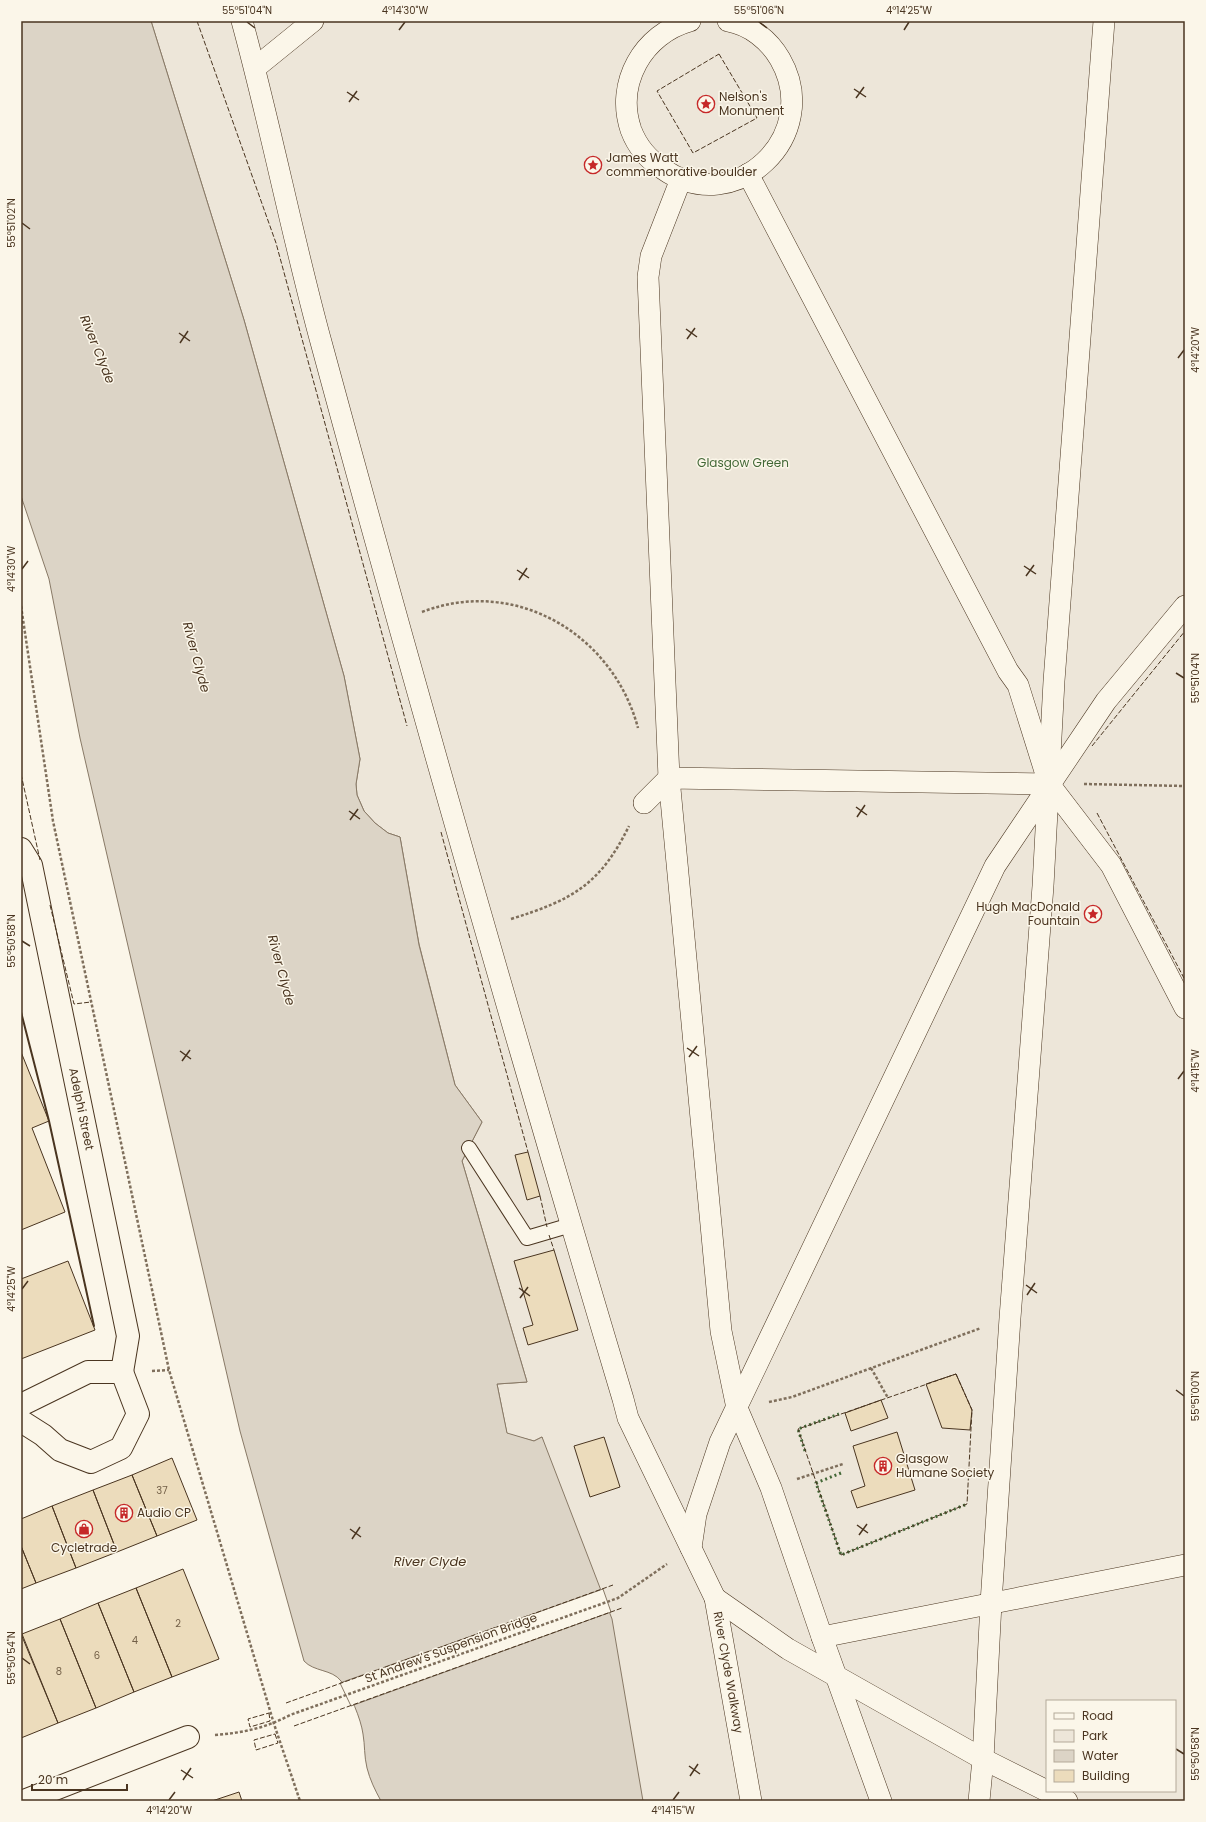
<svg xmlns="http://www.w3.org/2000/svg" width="1206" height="1822" viewBox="0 0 1206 1822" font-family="Poppins,sans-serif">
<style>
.green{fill:#ede6d9;stroke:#887966;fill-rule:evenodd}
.water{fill:#dcd4c6;stroke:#887966}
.pier{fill:#fbf6e9;stroke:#887966}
.building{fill:#ecdcbc;stroke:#4a3520}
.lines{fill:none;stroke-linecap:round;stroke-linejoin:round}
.service-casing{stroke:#4a3520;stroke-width:16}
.pedestrian-casing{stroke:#4a3520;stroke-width:22}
.minor-casing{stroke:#4a3520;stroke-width:24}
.path{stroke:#7f6f5c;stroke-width:2.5;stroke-dasharray:3 2;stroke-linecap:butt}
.service{stroke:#fbf6e9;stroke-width:14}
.pedestrian{stroke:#fbf6e9;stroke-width:21}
.minor{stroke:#fbf6e9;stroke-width:22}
.hedge{stroke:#436837;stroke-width:3;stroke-dasharray:2 3;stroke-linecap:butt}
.fence{stroke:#4a3520;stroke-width:1;stroke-dasharray:5 2;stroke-linecap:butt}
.wall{stroke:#4a3520;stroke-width:2}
.ticks{fill:none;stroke:#4a3520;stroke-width:1.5}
.labels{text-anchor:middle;stroke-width:3;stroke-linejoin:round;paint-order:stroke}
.number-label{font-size:10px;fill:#725f47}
.poi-label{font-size:12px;fill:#4a3520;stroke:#fbf6e9;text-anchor:start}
.park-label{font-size:12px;fill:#436837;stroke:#fbf6e9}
.street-label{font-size:12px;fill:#4a3520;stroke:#fbf6e9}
.water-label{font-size:13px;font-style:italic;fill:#4a3520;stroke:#fbf6e9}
.neatline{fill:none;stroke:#4a3520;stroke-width:1.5}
.ticks-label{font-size:10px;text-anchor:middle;fill:#4a3520}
</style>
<rect width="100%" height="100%" fill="#fbf6e9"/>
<!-- green -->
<path class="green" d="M151 21H1185V1801H627L542 1437 534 1441 507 1434 497 1384 527 1382 462 1161 482 1122 455 1085 419 944 400 837 388 833 375 823 364 811 357 795 356 784 360 759 344 676 244 320ZM1047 1701H1175V1791H1047Z"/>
<!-- water -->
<path class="water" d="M21 21H151L244 320 344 676 360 759 356 784 357 795 364 811 375 823 388 833 400 837 419 945 455 1085 482 1122 462 1161 527 1382 497 1384 507 1433 534 1441 542 1437 612 1619 643 1801H381C375 1790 370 1780 367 1768 364 1756 365 1745 363 1734 361 1719 350 1693 341 1681 332 1669 314 1672 304 1661L240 1431 80 738 49 579 21 496Z"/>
<!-- pier -->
<path class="pier" d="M603 1589 611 1612 351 1706 340 1683Z"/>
<!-- building -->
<path class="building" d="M21 1052 49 1121 32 1128 65 1212 21 1230Z
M528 1152 540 1196 527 1200 515 1155Z
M554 1250 578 1330 528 1345 523 1328 533 1325 514 1261Z
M68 1261 95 1330 21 1359V1279Z
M956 1374 972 1410 970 1430 942 1428 926 1384Z
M881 1400 888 1418 851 1431 845 1413Z
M897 1432 915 1490 857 1508 851 1491 865 1486 853 1446Z
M604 1437 620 1487 590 1497 574 1446Z
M172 1458 197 1520 157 1536 132 1475Z
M132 1475 157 1536 117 1552 93 1490Z
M93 1490 117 1552 76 1568 52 1506Z
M52 1506 76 1568 36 1583 21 1546V1519Z
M21 1546 36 1583 21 1589Z
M183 1569 219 1659 172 1677 136 1588Z
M136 1588 172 1677 134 1692 98 1603Z
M98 1603 134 1692 96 1708 60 1619Z
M60 1619 96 1708 58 1723 22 1634Z
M21 1634 58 1723 21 1738Z
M239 1792 242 1801H212Z"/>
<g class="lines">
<defs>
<path id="service" d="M469 1148 527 1238 571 1225"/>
<g id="pedestrian">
<path id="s1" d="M242 21C271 127 292 236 321 342 417 696 518 1048 623 1399L628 1418 715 1598 751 1801"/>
<path d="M690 21C643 34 615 83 631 130 637 146 649 160 663 169 735 220 824 135 780 59 769 40 750 25 728 21"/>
<path d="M255 68 313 21"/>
<path d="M748 174 1008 671 1018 685 1049 784 1111 865 1185 1008"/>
<path d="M681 179 651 256 648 277 669 778 721 1331 737 1408 771 1488 822 1637 881 1801"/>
<path d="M644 803 669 778 1049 784"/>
<path d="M691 1548 696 1514 720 1442 995 866 1106 701 1185 606"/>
<path d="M715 1598 788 1649 983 1759 1067 1801"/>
<path d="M822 1637 1185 1565"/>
<path d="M979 1801 983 1759 991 1603 1010 1318 1043 886 1054 681 1104 21"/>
</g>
<g id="minor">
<path id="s2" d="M21 849 31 865 128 1336 122 1372"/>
<path d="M21 1405 88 1372H122L138 1414 121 1448 91 1462 60 1450 43 1435 21 1421"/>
<path d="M24 1801 188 1737"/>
</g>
</defs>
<!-- service casing -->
<use href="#service" class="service-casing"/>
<!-- pedestrian casing -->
<use href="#pedestrian" class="pedestrian-casing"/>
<!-- minor casing -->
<use href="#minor" class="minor-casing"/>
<!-- path -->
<path class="path" d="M21 606 53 821 169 1370 274 1724 300 1801
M422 612C515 576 613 634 638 728
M1084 784 1185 786
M511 919C572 900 600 885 629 826
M871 1368 888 1398
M152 1371 169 1370
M769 1402 792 1397 981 1328
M797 1479 843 1464
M215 1735C242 1733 266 1728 290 1715L618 1598 667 1564"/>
<!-- service -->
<use href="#service" class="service"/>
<!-- pedestrian -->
<use href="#pedestrian" class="pedestrian"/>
<!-- minor -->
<use href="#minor" class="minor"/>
<!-- hedge -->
<path class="hedge" d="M805 1451 798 1429 839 1414
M841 1473 816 1483 841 1555 967 1504"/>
<!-- fence -->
<path class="fence" d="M197 21 276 243 407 726
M719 54 757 118 693 153 657 91Z
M1092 746 1185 631
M21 774 40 860
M1097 813 1185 980
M441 832 528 1152
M50 905 74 1004 91 1002
M540 1196 547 1227
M549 1235 554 1250
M956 1374 972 1410 967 1504 841 1555 798 1429Z
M286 1703 613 1585
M269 1713 270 1721 250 1727 248 1719Z
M294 1726 622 1608
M275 1734 278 1743 256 1750 254 1740Z"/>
<!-- wall -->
<path class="wall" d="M21 1012 49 1121 94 1326"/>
</g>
<!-- ticks -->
<path class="ticks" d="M247 22 255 28M759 22 767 28M399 30 405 22M904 30 909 22M854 89 866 97M347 92 359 100M856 98 864 87M349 102 357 91M22 223 30 229M686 329 697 337M179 333 190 341M687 339 695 328M180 343 188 331M1178 358 1184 350M1024 566 1036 574M22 569 28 561M517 570 529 578M1026 576 1034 565M519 580 527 568M1176 673 1184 678M856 807 867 815M349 811 360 819M857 817 865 805M350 820 358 809M22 941 30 946M687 1048 699 1056M180 1051 191 1059M689 1057 697 1046M182 1061 190 1050M1178 1079 1184 1071M1026 1285 1037 1293M519 1288 530 1296M22 1289 28 1281M1027 1295 1035 1283M520 1298 528 1287M1176 1390 1184 1396M857 1525 868 1533M350 1529 361 1537M859 1535 867 1524M352 1539 360 1527M22 1658 30 1664M1176 1749 1184 1754M689 1766 700 1774M181 1770 193 1778M690 1776 698 1764M183 1780 191 1768M169 1800 175 1792M673 1800 679 1792"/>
<!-- icons -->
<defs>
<symbol id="sight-ring" viewBox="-11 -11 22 22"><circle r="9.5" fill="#fbf6e9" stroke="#c62828" stroke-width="1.5"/><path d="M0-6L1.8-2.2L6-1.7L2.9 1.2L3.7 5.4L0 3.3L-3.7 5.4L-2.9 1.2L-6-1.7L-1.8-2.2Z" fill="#c62828"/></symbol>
<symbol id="building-ring" viewBox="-11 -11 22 22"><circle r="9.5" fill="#fbf6e9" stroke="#c62828" stroke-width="1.5"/><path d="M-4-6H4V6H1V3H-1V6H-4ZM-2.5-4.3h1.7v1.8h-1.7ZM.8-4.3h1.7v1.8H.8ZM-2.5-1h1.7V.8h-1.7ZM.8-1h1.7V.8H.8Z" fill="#c62828"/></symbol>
<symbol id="shop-ring" viewBox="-11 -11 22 22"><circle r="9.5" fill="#fbf6e9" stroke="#c62828" stroke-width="1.5"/><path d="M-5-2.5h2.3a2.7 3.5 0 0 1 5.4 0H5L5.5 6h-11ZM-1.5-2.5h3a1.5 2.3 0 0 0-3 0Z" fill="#c62828"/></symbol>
</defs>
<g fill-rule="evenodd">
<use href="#sight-ring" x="696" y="94" width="20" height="20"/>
<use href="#sight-ring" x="583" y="155" width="20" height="20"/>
<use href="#sight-ring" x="1083" y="904" width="20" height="20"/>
<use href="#building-ring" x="873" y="1456" width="20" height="20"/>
<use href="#building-ring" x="114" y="1503" width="20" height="20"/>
<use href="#shop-ring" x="74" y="1519" width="20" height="20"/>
</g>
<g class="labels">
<!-- number labels -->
<g class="number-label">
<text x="162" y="1494">37</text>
<text x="178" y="1627">2</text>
<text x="135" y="1644">4</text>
<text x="97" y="1659">6</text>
<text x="59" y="1675">8</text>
</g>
<!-- poi labels -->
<g class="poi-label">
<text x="719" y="101">Nelson's<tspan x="719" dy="14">Monument</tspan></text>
<text x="606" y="162">James Watt<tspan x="606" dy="14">commemorative boulder</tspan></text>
<text x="1080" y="911" text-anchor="end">Hugh MacDonald<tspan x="1080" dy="14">Fountain</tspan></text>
<text x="896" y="1463">Glasgow<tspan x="896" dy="14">Humane Society</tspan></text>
<text x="137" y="1517">Audio CP</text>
<text x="84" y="1552" text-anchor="middle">Cycletrade</text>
</g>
<!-- park labels -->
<g class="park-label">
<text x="743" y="467">Glasgow Green</text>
</g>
<!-- street labels -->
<g class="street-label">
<text dy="4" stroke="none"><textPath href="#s2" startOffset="268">Adelphi Street</textPath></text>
<text transform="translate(451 1648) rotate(-20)" y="4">St Andrew's Suspension Bridge</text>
<text dy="4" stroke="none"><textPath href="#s1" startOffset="1725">River Clyde Walkway</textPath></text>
</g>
<!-- water labels -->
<g class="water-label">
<text transform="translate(98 349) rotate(68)" y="5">River Clyde</text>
<text transform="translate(197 657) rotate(75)" y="5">River Clyde</text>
<text transform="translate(282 970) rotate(75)" y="5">River Clyde</text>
<text x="430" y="1566">River Clyde</text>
</g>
</g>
<!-- border -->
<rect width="1206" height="1822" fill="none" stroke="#fbf6e9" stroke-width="44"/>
<!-- legend -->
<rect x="1046" y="1700" width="130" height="92" fill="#fbf6e9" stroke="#b4a999"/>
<rect x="1054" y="1713" width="20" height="6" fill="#fbf6e9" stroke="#b4a999"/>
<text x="1082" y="1720" font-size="12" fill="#4a3520">Road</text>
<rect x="1054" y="1730" width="20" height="12" fill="#ede6d9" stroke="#b4a999"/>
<text x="1082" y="1740" font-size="12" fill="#4a3520">Park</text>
<rect x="1054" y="1750" width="20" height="12" fill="#dcd4c6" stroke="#b4a999"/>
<text x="1082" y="1760" font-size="12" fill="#4a3520">Water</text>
<rect x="1054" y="1770" width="20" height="12" fill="#ecdcbc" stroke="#b4a999"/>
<text x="1082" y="1780" font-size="12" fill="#4a3520">Building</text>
<!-- scale -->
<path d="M32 1784v6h95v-6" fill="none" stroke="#4a3520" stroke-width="2"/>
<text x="38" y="1784" font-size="12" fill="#4a3520" stroke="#fbf6e9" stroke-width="3" paint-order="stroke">20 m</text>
<rect x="22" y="22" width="1162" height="1778" class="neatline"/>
<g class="ticks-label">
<text x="247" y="14">55°51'04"N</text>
<text x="405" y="14">4°14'30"W</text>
<text x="759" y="14">55°51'06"N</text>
<text x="909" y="14">4°14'25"W</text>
<text transform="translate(11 223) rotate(-90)" y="4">55°51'02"N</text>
<text transform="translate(1195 350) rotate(-90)" y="4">4°14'20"W</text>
<text transform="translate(11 569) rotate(-90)" y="4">4°14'30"W</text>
<text transform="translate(1195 678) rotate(-90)" y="4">55°51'04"N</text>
<text transform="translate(11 941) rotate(-90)" y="4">55°50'58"N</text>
<text transform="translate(1195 1071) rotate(-90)" y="4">4°14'15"W</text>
<text transform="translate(11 1289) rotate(-90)" y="4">4°14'25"W</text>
<text transform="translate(1195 1396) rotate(-90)" y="4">55°51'00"N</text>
<text transform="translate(11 1658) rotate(-90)" y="4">55°50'54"N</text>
<text transform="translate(1195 1754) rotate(-90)" y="4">55°50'58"N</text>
<text x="169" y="1814">4°14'20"W</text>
<text x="673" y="1814">4°14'15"W</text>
</g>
</svg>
